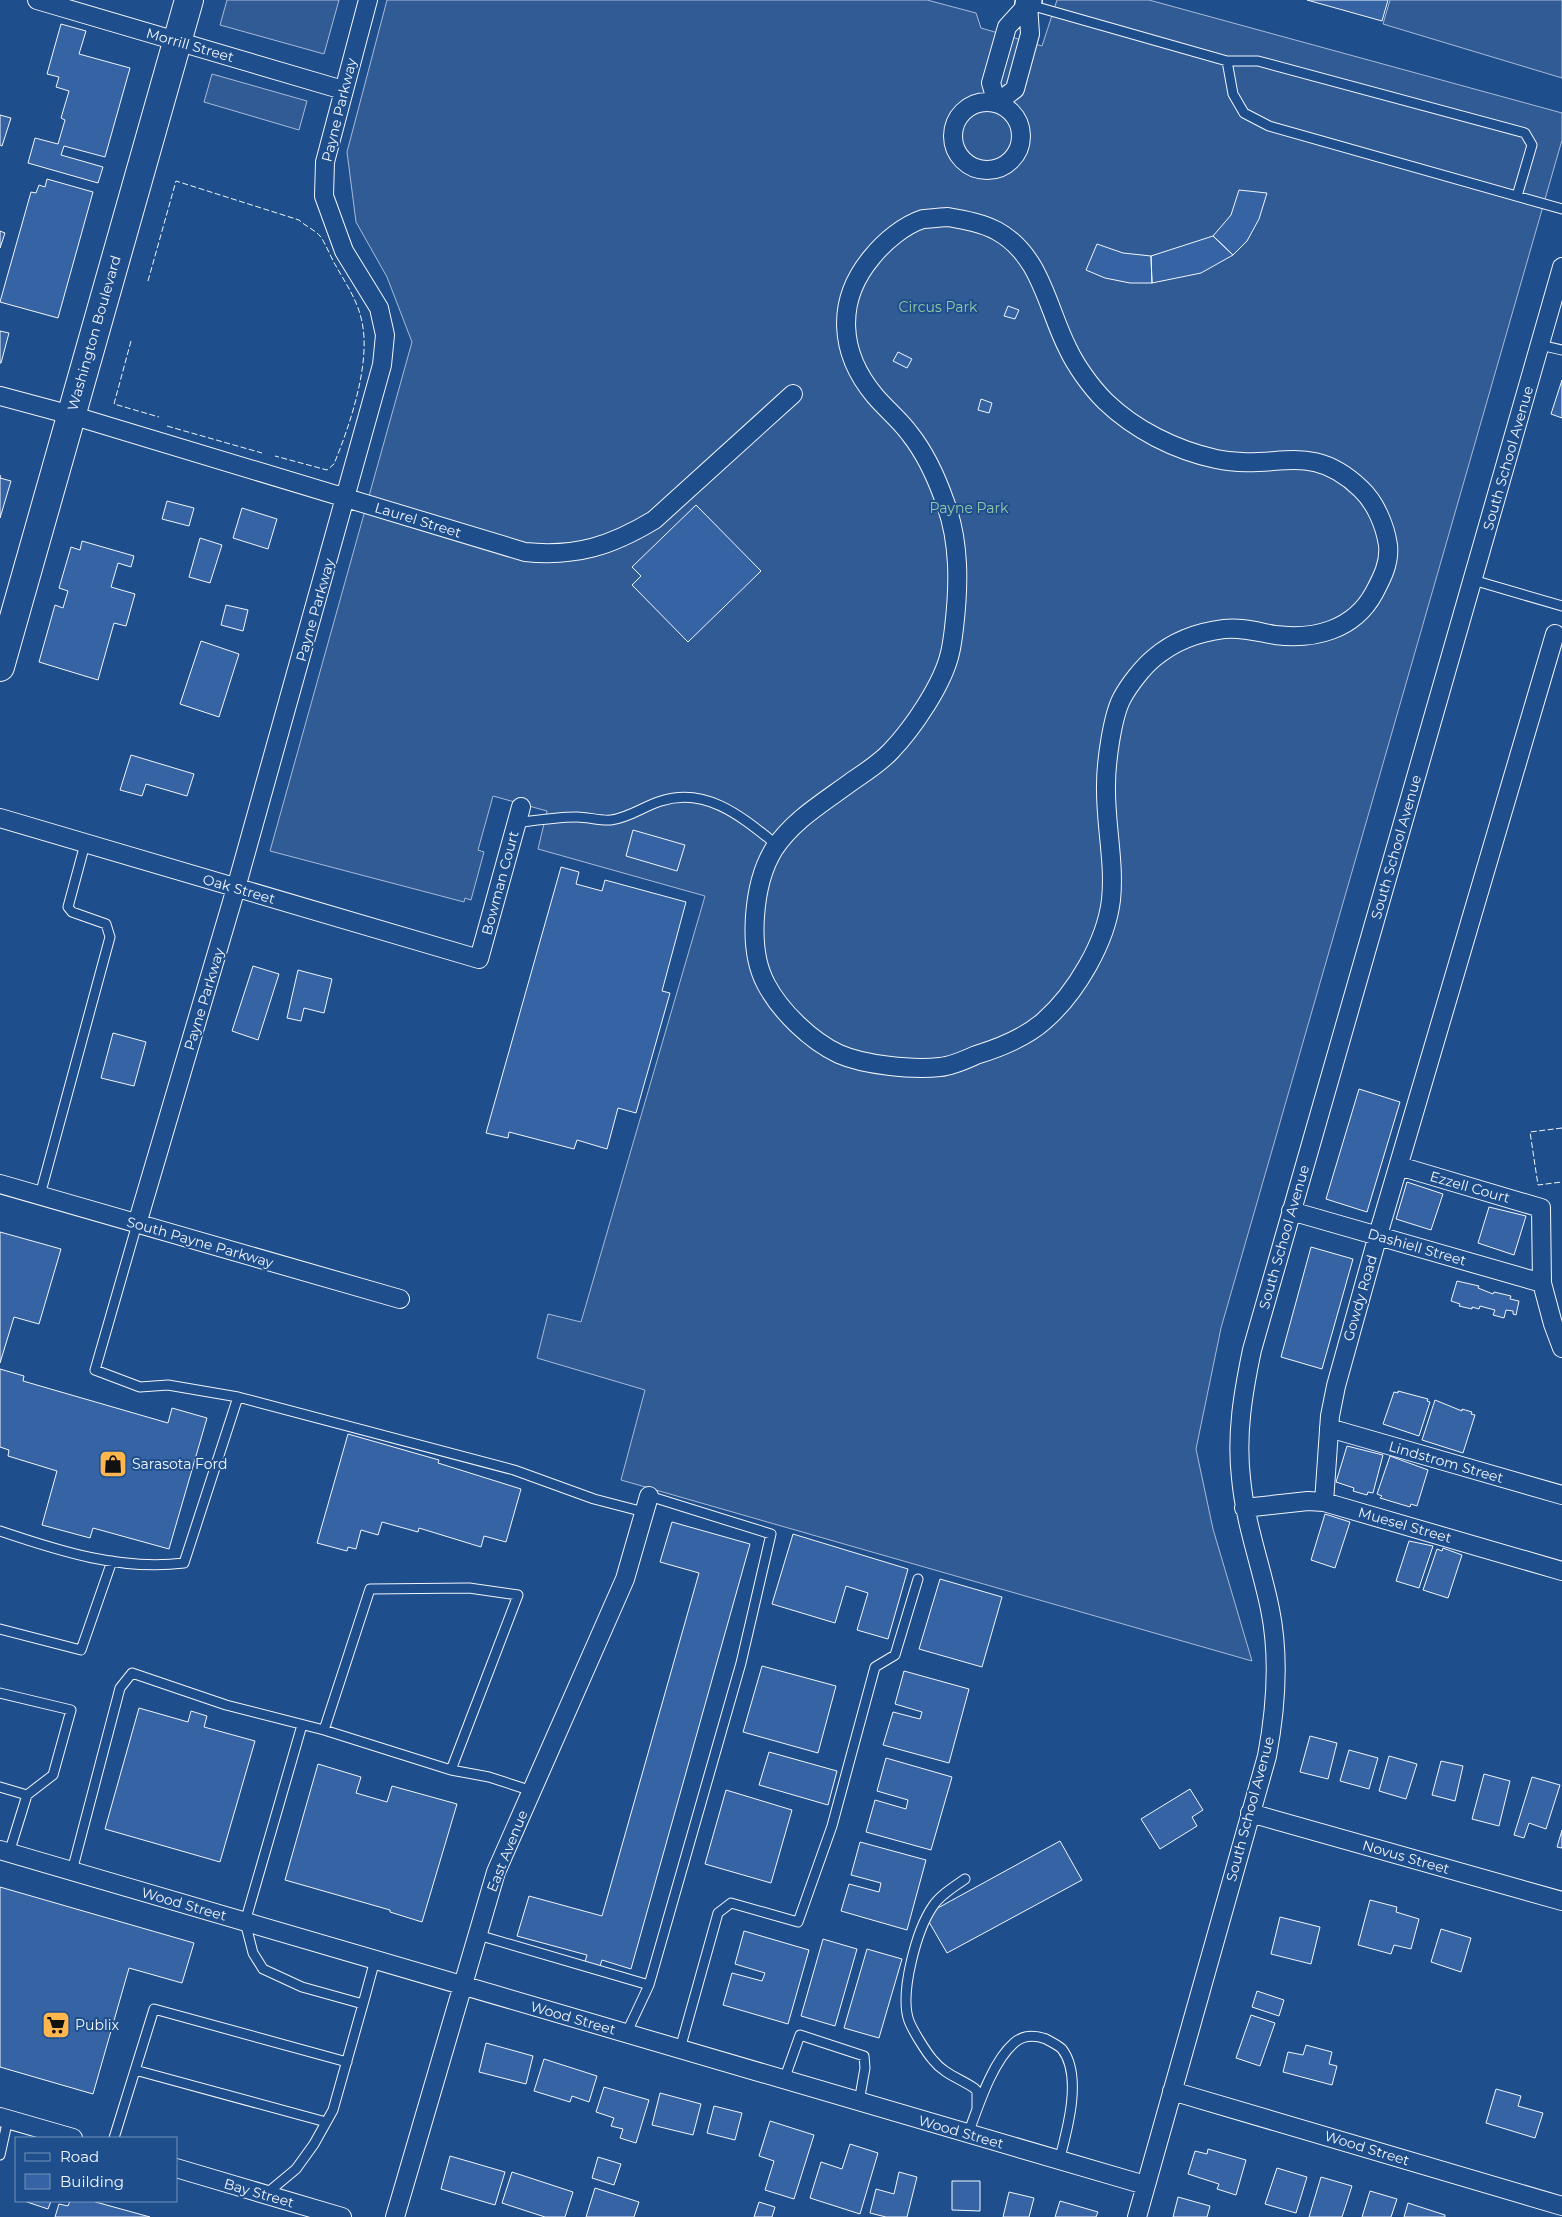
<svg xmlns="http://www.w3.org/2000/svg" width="1562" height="2217" viewBox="0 0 1562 2217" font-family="Montserrat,sans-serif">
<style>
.built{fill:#305b95;stroke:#a8bbd7}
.building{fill:#3563a3;stroke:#f2f6ff}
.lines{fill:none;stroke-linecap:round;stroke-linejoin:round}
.lane-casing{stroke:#f2f6ff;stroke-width:11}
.street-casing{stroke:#f2f6ff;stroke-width:20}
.secondary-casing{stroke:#f2f6ff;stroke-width:28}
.primary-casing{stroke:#f2f6ff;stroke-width:30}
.lane{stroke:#1f4e8c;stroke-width:9}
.street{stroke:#1f4e8c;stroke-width:18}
.secondary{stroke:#1f4e8c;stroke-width:25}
.primary{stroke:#1f4e8c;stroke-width:28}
.fence{stroke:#f2f6ff;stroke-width:1;stroke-dasharray:6 2.5;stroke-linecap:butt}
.labels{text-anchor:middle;stroke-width:4;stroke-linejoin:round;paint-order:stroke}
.street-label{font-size:14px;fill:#f2f6ff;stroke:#1f4e8c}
.park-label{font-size:14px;fill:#97c8a6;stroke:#1f4e8c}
.poi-label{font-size:14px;fill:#f2f6ff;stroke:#1f4e8c;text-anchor:start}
</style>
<rect width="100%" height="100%" fill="#1f4e8c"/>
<!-- built -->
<path class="built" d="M227 0H339L324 54 220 25Z
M387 0H927L976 13 981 28 1042 46 1057 0H1149L1562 113V140L1221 1328 1196 1449 1213 1529 1252 1661 621 1480 645 1390 537 1358 548 1314 581 1322 705 896 538 849 547 811 493 796 478 850 484 852 471 900 465 898 464 902 270 851 412 342 387 277 356 222 347 152Z
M1390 0H1562V78L1383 24Z
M212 74 307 101 299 130 204 102Z"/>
<!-- building -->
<path class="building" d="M1307 0H1388L1382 21Z
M61 24 86 31 79 54 130 68 105 157 64 146 61 155 103 167 98 183 28 163 35 138 58 144 65 120 61 118 69 91 56 87 59 77 47 74Z
M0 115 11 118 2 146 0 145Z
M47 179 93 192 58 318 0 302 31 192 36 193 39 185 45 187Z
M1239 190 1267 193 1259 219 1247 241 1233 255 1213 236 1231 215Z
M0 231 5 233 0 248Z
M1213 236 1233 255 1201 273 1152 283 1151 256Z
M1097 244 1123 253 1151 256 1152 283H1130L1105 278 1086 270Z
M1008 306 1019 310 1015 319 1004 316Z
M0 331 9 333 1 363H0Z
M898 352 912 359 907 368 893 361Z
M1562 380V418L1551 414Z
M981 399 992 403 989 413 978 410Z
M0 475V478L11 481 0 518Z
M167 501 194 508 189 526 162 519Z
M696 505 761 571 688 642 632 585 641 576 632 567Z
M242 508 277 519 268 549 233 538Z
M200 538 222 545 210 583 189 577Z
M82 541 134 556 131 567 118 563 111 587 135 594 126 626 114 623 98 680 39 662 55 605 63 608 68 591 59 588 71 547 80 550Z
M226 605 248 610 243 631 221 625Z
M201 641 239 654 219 717 180 704Z
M131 755 194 774 187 796 146 784 142 796 120 790Z
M633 830 685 845 677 871 626 856Z
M561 867 579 872 576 884 602 891 605 880 686 902 662 991 670 993 636 1113 618 1108 607 1149 577 1140 574 1149 509 1132 508 1138 486 1133Z
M253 966 279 974 258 1040 232 1031Z
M298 970 332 979 324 1013 304 1008 301 1021 287 1018Z
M113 1033 146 1042 134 1086 101 1078Z
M1359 1089 1400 1102 1367 1212 1326 1199Z
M1407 1182 1443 1194 1431 1230 1396 1219Z
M1489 1207 1526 1216 1514 1255 1478 1243Z
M0 1232 61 1249 39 1324 14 1317 0 1363Z
M1311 1247 1353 1259 1322 1369 1281 1357Z
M1457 1281 1479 1286 1478 1288 1493 1294 1494 1292 1511 1296 1510 1299 1519 1301 1516 1315 1513 1314V1311L1506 1310 1504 1318 1493 1315 1495 1310 1480 1306 1479 1309 1472 1307V1309L1459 1306 1460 1304 1451 1301Z
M0 1369 24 1376 23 1381 168 1423 172 1408 207 1418 169 1549 93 1528 90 1538 42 1525 57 1471 8 1456 9 1450 0 1447Z
M1398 1391 1428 1399 1427 1401 1430 1402 1419 1436 1383 1424 1394 1392 1398 1393Z
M1435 1400 1462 1411V1409L1472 1412 1471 1414 1475 1415 1463 1453 1422 1440Z
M348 1434 439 1460 438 1463 521 1489 506 1542 484 1536 481 1547 419 1528 418 1532 382 1522 378 1535 361 1530 356 1549 348 1547 347 1551 317 1543Z
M1347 1446 1383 1455 1373 1493 1368 1492 1367 1495 1353 1491 1354 1488 1336 1482Z
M1390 1456 1428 1470 1417 1506 1411 1504 1410 1507 1380 1498 1382 1496 1377 1494Z
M1325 1514 1350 1522 1335 1568 1311 1560Z
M672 1522 750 1544 631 1969 602 1960 599 1969 584 1965 587 1955 517 1936 529 1896 602 1916 699 1573 660 1562Z
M793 1534 908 1569 888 1639 857 1630 868 1593 846 1586 835 1623 772 1604Z
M1409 1541 1433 1546 1419 1588 1396 1581Z
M1443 1548 1462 1555 1448 1598 1423 1590 1437 1549 1442 1551Z
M940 1579 1002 1597 982 1667 919 1649Z
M762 1666 836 1686 818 1753 743 1732Z
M904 1671 969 1689 949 1763 883 1745 893 1712 920 1719 922 1712 895 1704Z
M139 1708 188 1722 191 1711 207 1716 204 1727 255 1741 220 1862 105 1829Z
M1310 1736 1337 1743 1328 1779 1300 1772Z
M1349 1750 1378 1758 1369 1789 1340 1781Z
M769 1752 837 1771 828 1805 759 1785Z
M1389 1756 1417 1764 1406 1799 1379 1791Z
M886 1758 952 1777 931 1850 866 1832 875 1800 906 1809 908 1800 877 1791Z
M1441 1761 1463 1766 1455 1801 1432 1795Z
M318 1764 361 1777 356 1793 387 1802 392 1786 457 1804 422 1922 390 1912V1910L285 1880Z
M1484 1774 1510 1781 1499 1826 1472 1819Z
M1532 1777 1560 1785 1546 1829 1529 1823 1524 1838 1514 1835Z
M1190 1789 1203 1810 1192 1817 1197 1826 1160 1849 1141 1819Z
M726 1790 792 1810 771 1883 705 1864Z
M1562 1830V1848L1557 1847Z
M1060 1841 1082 1880 947 1953 925 1915Z
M860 1842 926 1860 907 1930 841 1911 849 1884 879 1892 881 1883 851 1875Z
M0 1887 194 1943 182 1983 129 1968 93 2094 0 2067Z
M1370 1900 1397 1907 1396 1912 1419 1919 1411 1949 1394 1945 1391 1954 1358 1945Z
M1280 1917 1320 1927 1311 1964 1271 1954Z
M1441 1929 1471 1938 1461 1972 1431 1962Z
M744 1931 809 1950 788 2024 723 2005 732 1973 762 1981 765 1973 735 1964Z
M823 1939 857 1949 835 2026 801 2016Z
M867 1949 902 1959 879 2038 844 2028Z
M1257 1991 1284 2000 1279 2016 1252 2007Z
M1251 2015 1275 2023 1260 2066 1236 2058Z
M486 2043 533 2056 526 2084 479 2072Z
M1306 2045 1332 2052 1329 2064 1337 2066 1332 2085 1283 2072 1288 2052 1303 2055Z
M544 2059 597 2076 589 2102 572 2096 570 2102 534 2091Z
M604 2087 649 2100 636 2143 620 2138 623 2129 611 2126 614 2118 596 2112Z
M1496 2089 1521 2096 1518 2106 1543 2113 1535 2138 1486 2123Z
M660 2093 701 2104 693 2135 652 2125Z
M714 2106 742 2113 735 2140 707 2133Z
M770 2121 814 2135 794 2199 765 2190 774 2161 759 2156Z
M850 2144 878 2153 860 2214 810 2198 821 2162 842 2169Z
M1208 2149 1246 2160 1236 2195 1217 2189 1219 2184 1188 2174 1195 2151 1207 2154Z
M450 2156 505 2172 495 2205 441 2189Z
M598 2157 621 2164 614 2185 592 2178Z
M1277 2168 1307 2177 1296 2213 1265 2204Z
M512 2172 573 2192 565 2217H545L502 2203Z
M899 2172 917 2177 907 2217H886L870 2213 876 2189 894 2194Z
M1321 2177 1352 2186 1342 2217H1309Z
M952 2181H980V2211L952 2210Z
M595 2188 639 2202 634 2217H586Z
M1370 2191 1397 2199 1391 2217H1362Z
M1009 2192 1034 2198 1029 2217H1003Z
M1178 2197 1210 2206 1207 2217H1173Z
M24 2201H51L48 2209Z
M70 2201H92L150 2217H55L59 2204 68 2206Z
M1060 2201 1098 2212 1096 2217H1055Z
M759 2202 775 2207 772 2217H754Z
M1408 2203 1445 2215V2217H1404Z"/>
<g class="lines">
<defs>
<path id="lane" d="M1030 5 1227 61H1258L1525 133 1532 145 1517 196
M1227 61 1233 94 1244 113 1269 126 1562 209
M1540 345 1562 350
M1473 580 1562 606
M516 823C537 820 557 817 577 817 588 817 600 821 611 820 629 818 644 806 661 801 707 786 743 818 777 845
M40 1195 110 937 106 924 72 912 68 907 85 844
M137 1224 95 1370 140 1387 168 1385 238 1397
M649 1496 771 1534 741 1663 649 1985
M0 1531C59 1551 121 1571 184 1563L238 1397 514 1470 594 1499 644 1512
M0 1629 81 1650 112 1561
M0 1693 71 1710 53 1775 27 1795 0 1787
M451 1770 489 1777 532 1791
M9 1853 27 1795
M72 1871 120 1688 132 1673 226 1705 324 1730 451 1770 518 1595 469 1588 370 1589 324 1730
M965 1879C954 1887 940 1895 933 1906 917 1929 899 1993 909 2021 913 2031 926 2052 933 2060 944 2074 959 2078 974 2088L977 2091V2108
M478 1935 649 1985 626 2034
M363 2004 375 1960
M680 2049 718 1913 731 1903 798 1922 832 1826 875 1667 895 1655 918 1579
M135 2070 326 2122
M784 2080 800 2035 864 2056 865 2068 859 2102
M968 2134C978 2107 992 2062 1014 2043 1023 2035 1035 2035 1046 2039 1051 2042 1058 2045 1062 2049 1083 2076 1067 2131 1059 2161
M114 2138 154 2009 347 2062
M0 2155 8 2119
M266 2194 296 2169 314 2144 333 2110 363 2004 302 1987 263 1969 253 1953 245 1922 302 1725"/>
<path id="street" d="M37 0 343 90
M1028 4 1030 34 1015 89 997 103 991 83 1007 27Z
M953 136a34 34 0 1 1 68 0a34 34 0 1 1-68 0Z
M948 217C965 220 982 223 997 231 1041 255 1047 308 1068 349 1076 366 1091 387 1105 401 1135 430 1175 450 1216 459 1276 472 1309 439 1361 489 1375 502 1385 525 1388 545 1390 563 1382 578 1374 593 1354 630 1314 640 1275 635 1258 632 1242 627 1224 629 1199 632 1174 641 1154 658 1143 667 1129 685 1122 698 1112 717 1106 763 1106 785 1105 823 1115 862 1111 900 1106 942 1076 993 1044 1021 1026 1037 999 1048 976 1055 965 1060 952 1066 940 1067 912 1070 864 1065 839 1054 811 1041 780 1011 766 984 747 949 753 883 774 849 793 820 824 802 851 782 864 773 880 763 891 751 913 728 943 684 950 653 952 645 953 636 954 628 959 586 960 542 945 502 937 479 925 453 910 434 900 420 886 409 875 396 839 353 835 301 872 257 884 242 904 225 923 219 926 219 945 217 948 217Z
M0 396 71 415 525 552C576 557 611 546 654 520L793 394
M0 818 479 959 521 807
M1399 1166 1541 1208 1542 1283 1553 1324 1562 1348
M0 1184 400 1299
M1291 1211 1542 1283
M137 1224 236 888 382 365 385 335 379 308 344 251 324 196 325 162 368 0
M1329 1428 1562 1495
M1324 1502 1330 1416 1336 1386 1378 1235 1555 634
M1244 1508 1308 1501 1324 1502 1562 1571
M1250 1813 1562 1901
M0 1850 1145 2185
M1172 2091 1562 2206
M0 2117 73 2138
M176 2168 342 2217
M395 2217 496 1872 625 1579 649 1496
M1137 2217 1267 1756C1276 1708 1280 1658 1270 1609 1261 1565 1245 1523 1241 1478 1236 1434 1243 1393 1252 1350L1562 267"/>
<path id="secondary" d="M1028 4 1029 0"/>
<path id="primary" d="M0 667 189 0"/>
</defs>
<!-- lane casing -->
<use href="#lane" class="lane-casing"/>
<!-- street casing -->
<use href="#street" class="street-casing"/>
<!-- secondary casing -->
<use href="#secondary" class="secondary-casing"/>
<!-- primary casing -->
<use href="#primary" class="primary-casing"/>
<!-- lane -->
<use href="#lane" class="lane"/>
<!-- street -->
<use href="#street" class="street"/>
<!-- secondary -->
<use href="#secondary" class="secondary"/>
<!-- primary -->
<use href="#primary" class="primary"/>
<!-- fence -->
<path class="fence" d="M148 281 176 181 299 220C305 226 315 230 320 236 325 242 331 258 336 266 346 284 358 301 362 322 371 363 350 425 334 464L327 470 275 456
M131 341 114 404 159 417
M167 426 262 453
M1562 1128 1530 1132 1538 1185 1562 1182"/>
</g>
<!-- icons -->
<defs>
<symbol id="shop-square" viewBox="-11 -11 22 22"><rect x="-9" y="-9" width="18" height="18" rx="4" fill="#ffb74d" stroke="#1f4e8c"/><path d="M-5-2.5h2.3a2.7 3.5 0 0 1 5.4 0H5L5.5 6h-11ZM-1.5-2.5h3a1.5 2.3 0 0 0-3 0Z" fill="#111"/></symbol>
<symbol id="supermarket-square" viewBox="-11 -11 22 22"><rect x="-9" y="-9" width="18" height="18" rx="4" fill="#ffb74d" stroke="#1f4e8c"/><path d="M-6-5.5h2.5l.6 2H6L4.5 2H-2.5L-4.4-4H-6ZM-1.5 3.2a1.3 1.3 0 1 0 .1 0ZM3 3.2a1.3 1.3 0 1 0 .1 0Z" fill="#111"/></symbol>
</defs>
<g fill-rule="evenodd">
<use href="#shop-square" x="97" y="1448" width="32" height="32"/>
<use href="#supermarket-square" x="40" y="2009" width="32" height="32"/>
</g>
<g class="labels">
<!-- street labels -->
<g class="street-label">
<text transform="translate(190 45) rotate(16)" y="5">Morrill Street</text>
<text transform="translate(339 110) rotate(-76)" y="5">Payne Parkway</text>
<text transform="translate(94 333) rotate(-74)" y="5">Washington Boulevard</text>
<text transform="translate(1508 458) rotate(-74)" y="5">South School Avenue</text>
<text transform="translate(418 520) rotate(17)" y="5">Laurel Street</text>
<text transform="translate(315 610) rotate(-74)" y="5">Payne Parkway</text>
<text transform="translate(1396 847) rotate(-74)" y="5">South School Avenue</text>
<text transform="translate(500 883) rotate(-75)" y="5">Bowman Court</text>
<text transform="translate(239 889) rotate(16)" y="5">Oak Street</text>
<text transform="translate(204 999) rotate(-73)" y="5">Payne Parkway</text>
<text transform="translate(1470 1187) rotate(16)" y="5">Ezzell Court</text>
<text transform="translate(1284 1237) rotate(-74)" y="5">South School Avenue</text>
<text transform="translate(200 1242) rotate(16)" y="5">South Payne Parkway</text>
<text transform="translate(1417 1247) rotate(16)" y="5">Dashiell Street</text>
<text transform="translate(1360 1298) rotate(-74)" y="5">Gowdy Road</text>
<text transform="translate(1446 1462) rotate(16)" y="5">Lindstrom Street</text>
<text transform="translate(1405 1525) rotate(16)" y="5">Muesel Street</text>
<text transform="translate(1250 1809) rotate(-75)" y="5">South School Avenue</text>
<text transform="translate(507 1851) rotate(-68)" y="5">East Avenue</text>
<text transform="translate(1406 1857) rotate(16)" y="5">Novus Street</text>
<text transform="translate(184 1904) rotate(16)" y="5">Wood Street</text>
<text transform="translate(573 2018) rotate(16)" y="5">Wood Street</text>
<text transform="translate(961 2132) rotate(16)" y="5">Wood Street</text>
<text transform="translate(1367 2148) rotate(17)" y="5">Wood Street</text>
<text transform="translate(259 2193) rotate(16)" y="5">Bay Street</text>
</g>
<!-- park labels -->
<g class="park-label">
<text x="938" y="312">Circus Park</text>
<text x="969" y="513">Payne Park</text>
</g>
<!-- poi labels -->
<g class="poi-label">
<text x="132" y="1469">Sarasota Ford</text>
<text x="75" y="2030">Publix</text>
</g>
</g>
<!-- legend -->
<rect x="15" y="2137" width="162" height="65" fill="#1f4e8c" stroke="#7391ba"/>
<rect x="25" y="2153" width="25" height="8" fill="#1f4e8c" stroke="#7391ba"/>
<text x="60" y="2162" font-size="15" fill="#f2f6ff">Road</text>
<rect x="25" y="2174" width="25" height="15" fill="#3563a3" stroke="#7391ba"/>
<text x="60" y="2187" font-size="15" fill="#f2f6ff">Building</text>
</svg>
